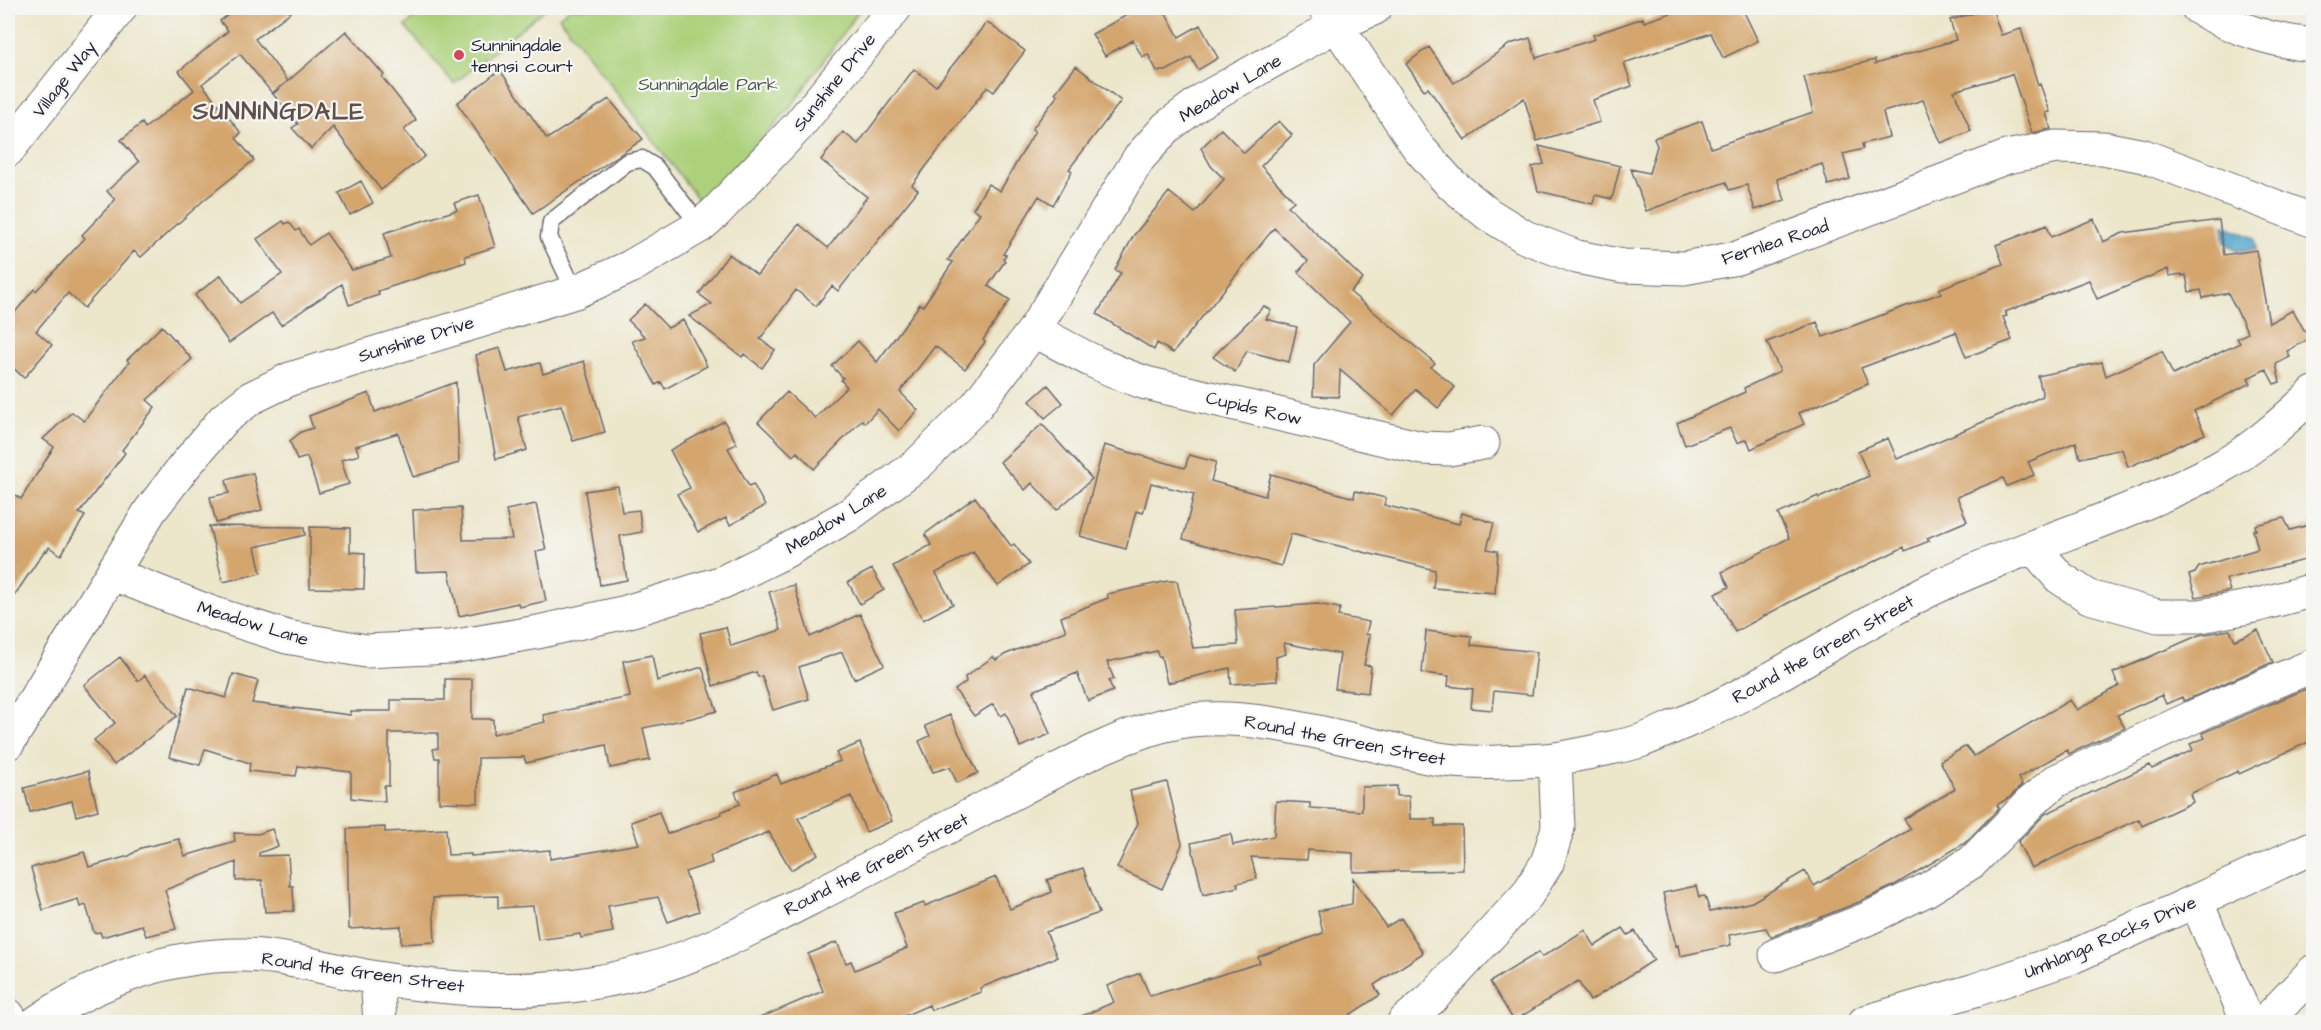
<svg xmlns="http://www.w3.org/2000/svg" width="2321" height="1030" viewBox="0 0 2321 1030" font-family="'Architects Daughter',sans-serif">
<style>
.green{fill:#acd17a;stroke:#677a5a;stroke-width:1.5}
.water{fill:#52a7ce;stroke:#3a6484;stroke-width:1.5}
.building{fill:#d4a66e}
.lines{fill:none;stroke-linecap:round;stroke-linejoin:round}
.lane-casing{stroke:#69676d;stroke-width:19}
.street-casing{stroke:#69676d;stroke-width:35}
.secondary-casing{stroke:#69676d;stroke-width:35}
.lane{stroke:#fff;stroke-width:16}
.street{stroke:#fff;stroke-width:33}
.secondary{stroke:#fff;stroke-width:33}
.poi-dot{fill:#d1495b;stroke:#f6f6f2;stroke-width:2}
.labels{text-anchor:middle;stroke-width:4.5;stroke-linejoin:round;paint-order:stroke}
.poi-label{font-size:18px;fill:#22223b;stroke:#f6f6f2;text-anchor:start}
.street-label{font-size:18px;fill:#22223b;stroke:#f6f6f2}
.park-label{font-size:18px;fill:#4b574e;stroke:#f6f6f2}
.district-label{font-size:24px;font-weight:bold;letter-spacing:1.5px;fill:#60504d;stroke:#f6f6f2}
</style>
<rect width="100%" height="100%" fill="#f6f6f2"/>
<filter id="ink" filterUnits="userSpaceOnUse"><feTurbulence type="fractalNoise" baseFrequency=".0167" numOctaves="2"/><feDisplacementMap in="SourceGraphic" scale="12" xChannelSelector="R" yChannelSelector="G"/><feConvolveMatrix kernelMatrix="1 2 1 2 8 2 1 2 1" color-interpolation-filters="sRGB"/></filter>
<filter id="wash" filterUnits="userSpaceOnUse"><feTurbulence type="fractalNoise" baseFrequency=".008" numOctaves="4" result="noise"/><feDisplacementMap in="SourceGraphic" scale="24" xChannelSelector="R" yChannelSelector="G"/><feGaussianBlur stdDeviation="1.35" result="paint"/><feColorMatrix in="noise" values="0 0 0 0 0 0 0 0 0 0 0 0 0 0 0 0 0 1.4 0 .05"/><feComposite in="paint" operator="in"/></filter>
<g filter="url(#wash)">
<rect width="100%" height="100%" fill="#ece6cb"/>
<!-- green -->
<path class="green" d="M427 8H546L454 84 405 26Z
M570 8H861L789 109 704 207 559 17Z"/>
<!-- water -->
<path class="water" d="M2223 225 2255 238 2256 249 2237 251 2225 243Z"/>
<g id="blocks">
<!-- building -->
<path class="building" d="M238 8H296L255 39 288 81 272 93 240 54 202 84 241 133 236 138 254 160 204 200 141 257 134 251 84 308 68 293 36 331 52 345 24 378 8 363V321L34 289 36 291 85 238 82 235 115 200 107 191 139 162 121 140 142 123 145 128 194 90 179 71 228 31 220 21Z
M1140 8H1163L1179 37 1200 25 1218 58 1198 70 1191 57 1166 71H1157L1148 54 1142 57 1133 40 1105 56 1092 34Z
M1686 8H1742L1758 41 1723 58 1711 33 1624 63 1632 86 1593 100 1600 122 1537 141 1524 98 1465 140 1428 88 1424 90 1406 64 1429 47 1454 83 1510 44 1530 38 1536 58 1595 39 1593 35 1643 18 1644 22Z
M1992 8 2001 35 2021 29 2038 85 2040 84 2050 112 2046 113 2051 129 2032 133 2012 74 1954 91 1971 131 1941 143 1923 100 1883 112 1889 137 1862 144 1863 149 1843 154 1850 179 1828 185 1822 164 1777 179 1785 200 1755 210 1747 185 1729 190 1726 182 1646 211 1631 169 1649 173 1657 146 1654 138 1702 121 1711 148 1813 112 1804 77 1875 60V64L1956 40 1950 20Z
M987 22 1025 51 994 92 987 87 912 185 918 190 838 291 832 286 816 306 796 290 760 339 775 350 762 368 744 354 742 357 689 316 712 304 699 294 729 254 757 275 799 224 828 248 867 197 821 160 843 132 858 144 914 69 936 86Z
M346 31 384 75 382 77 416 120 404 130 425 156 381 190 333 127 311 149 292 128 298 124 273 94Z
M1076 66 1121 101 1069 169 1072 171 1053 205 1039 196 1003 254 1006 255 1003 259 1005 261 988 286 1010 300 983 340 985 342 965 369 935 346 900 392 918 410 899 431 878 409 865 423 862 420 814 469 797 452 793 456 758 422 787 392 815 418 847 387 841 380 843 378 832 366 858 341 877 362 920 304 923 306 953 262 948 260 980 213 973 209 988 184 1000 191 1035 131 1032 129 1058 95 1055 93Z
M500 70 547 139 609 99 643 139 533 213 457 103Z
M1279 121 1292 135 1261 166 1294 201 1288 206 1363 279 1350 292 1435 363 1431 367 1455 387 1438 408 1416 389 1393 415 1340 370 1339 397 1313 396 1314 365 1350 322 1298 272 1308 261 1274 228 1173 353 1157 343 1154 350 1097 314 1121 273 1115 270 1134 235 1169 192 1195 213 1224 179 1211 166 1201 148 1221 129 1244 153Z
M1539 146 1620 166 1612 199 1595 195 1593 204 1538 191 1532 167 1544 164Z
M361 181 373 203 350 215 339 193Z
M479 195 495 247 465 256 466 262 378 291 379 295 349 305 342 284 281 325 272 313 229 343 195 295 221 275 240 303 282 274 257 239 283 221 285 224 289 222 296 231 299 229 309 245 326 233 352 270 391 258 384 233 457 210 454 203Z
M2094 219 2103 242 2123 233 2219 220 2224 255 2256 250 2269 323 2293 310 2309 339 2287 351 2290 357 2276 364 2280 382 2274 384 2266 369 2248 378 2251 383 2194 411 2205 434 2128 467 2122 449 2080 458 2076 442 2028 462 2034 475 2007 486 2003 478 1957 497 1967 521 1927 538 1929 541 1905 551 1904 547 1788 603 1735 632 1715 594 1729 587 1722 572 1789 538 1778 514 1818 496 1819 498 1869 476 1858 451 1888 438 1897 459 2043 396 2038 376 2102 362 2106 376 2162 351 2173 375 2240 343 2237 338 2248 333 2228 293 2203 298 2201 290 2189 292 2186 275 2182 276V274L2169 276 2168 269 2097 299 2089 280 2005 312 2007 316 2003 317 2012 340 1966 357 1956 332 1861 368 1868 384 1799 413 1804 424 1751 449 1747 439 1737 443 1730 428 1685 445 1677 423 1745 392 1744 388 1780 371 1767 342 1817 322 1823 337 1941 293 1939 289 2003 264 1996 245 2047 225 2051 237Z
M645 304 668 328 683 320 707 366 665 389 661 382 656 385 632 341 645 337 628 320Z
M1264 306 1271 310 1266 319 1297 327 1289 362 1247 351 1235 372 1213 357Z
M162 326 192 359 147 400 155 407 122 450 125 453 79 513 85 516 61 555 49 547 47 551 45 550 8 605V491L21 499 54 447 43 439 72 412 84 421 129 362 127 360Z
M500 348 507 372 540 363 543 374 584 361 605 432 573 441 561 405 518 417 527 450 496 459 476 355Z
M456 382 459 463 413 477 398 433 356 446 359 455 341 460 349 484 319 493 307 457 297 460 290 441 301 432 313 428 309 416 369 393 375 412Z
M1048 385 1063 403 1045 418 1030 401Z
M724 421 737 444 728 448 749 486 753 484 765 506 730 525 726 518 698 532 677 494 690 488 670 450Z
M1042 424 1092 479 1057 510 1032 483 1025 490 1000 462Z
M1104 445 1185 468 1189 455 1216 462 1211 481 1265 496 1271 474 1354 498 1355 491 1386 498 1384 505 1459 524 1462 513 1494 523 1487 549 1498 551 1495 593 1433 588 1435 570 1291 534 1281 566 1183 539 1194 494 1151 483 1143 513 1136 511 1126 549 1080 536Z
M253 473 262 510 216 523 210 497 229 493 226 480Z
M618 486 622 512 639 510 642 532 620 536 627 580 600 585 585 491Z
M975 497 1011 546 1014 544 1029 564 998 586 973 552 936 573 953 604 923 620 893 566 931 545 925 534Z
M536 504 546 550 536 552 546 601 519 607 518 603 459 616 449 571 416 572 413 510 461 508 463 540 512 539 506 510Z
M2284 518 2290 530 2313 524V558L2226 579 2230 591 2196 597 2189 575 2195 573 2199 567 2258 549 2253 530H2256L2255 525Z
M209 526 304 527 305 535 255 547 261 573 223 582Z
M310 527 350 528V552L365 553 364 589 310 588Z
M872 569 884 590 860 604 848 582Z
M1168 581H1177L1193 648 1238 645 1235 610 1317 604 1340 608 1338 616 1369 622 1366 634 1370 635 1364 665 1371 666 1368 693 1335 689 1340 654 1284 643 1286 654 1276 657 1277 681 1231 684 1230 668 1167 683 1161 656H1158L1157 651 1107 662 1114 679 1109 681 1113 691 1088 701 1077 673 1033 691 1050 734 1020 747 1006 713 1001 716 993 704 974 716 955 690 966 682 965 677 993 657 996 660 1006 654 1066 631 1061 617 1108 598 1107 594Z
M794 585 810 637 860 614 884 665 854 679 842 652 799 667 809 699 773 710 762 676 758 677 756 672 713 686 700 633 726 627 731 646 781 630 769 592Z
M2230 630 2235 640 2258 630 2273 662 2184 701 2182 697 2166 704 2162 695 2117 715 2125 728 2069 754 2067 750 2018 778 2022 785 2010 797 1997 805 1999 808 1965 843 1893 886 1859 902 1771 937 1766 928 1729 935 1731 945 1680 956 1678 945 1676 946 1663 893 1696 886 1699 897 1705 896 1710 912 1752 902 1805 871 1814 886 1911 829 1904 819 1955 789 1940 761 1966 746 1974 756 2070 700 2077 710 2119 686 2113 673 2199 635Z
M1426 631 1472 636 1471 645 1537 652 1532 695 1494 691 1492 710 1471 708 1473 689 1448 686 1449 676 1422 673Z
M652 655 657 681 702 667 717 711 692 718 643 728 650 760 610 768 606 745 526 763 524 757 478 758V803L439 802V758H435L433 749 438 748V733H389V786H384L385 802 351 798V772L298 766 296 776 249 771 250 763 205 749 200 765 169 757 188 687 226 698 233 674 258 681 252 703 351 715 350 711H391V700H445V679H472V719H493V734L545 722 543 715 630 697 623 661Z
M120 657 138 681 145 675 177 716 114 765 94 740 115 723 84 685Z
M2313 686V740L2239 774 2238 771 2190 794 2193 802 2142 826 2139 819 2031 868 2018 842 2045 814 2150 765 2152 769 2193 750 2190 744 2205 738 2202 733Z
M950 715 978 773 957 783 950 767 933 772 919 741 930 736 925 726Z
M860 743 892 821 866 832 851 796 798 818 818 854 791 870 769 832 710 856 712 863 685 872 699 911 668 922 658 897 608 906 613 932 581 938 580 934 538 940 533 906 498 908V896L433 898 435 942 401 944V926L349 929 347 829 385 827V832L446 829 448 855 471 854V856L550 850V859L639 844 631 822 659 812 667 834 722 814 721 812 740 804 735 792 777 774 781 784 840 761 836 753Z
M88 771 98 810 76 816 72 801 30 812 24 788Z
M1167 782 1182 844 1162 889 1117 868 1138 823 1130 791Z
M1397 786V796H1409L1410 819H1435V826H1462L1463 870 1353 872V853L1308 850 1307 860 1251 857 1257 879 1237 883 1238 887 1203 895 1191 843 1231 834 1233 845 1274 836 1276 801 1310 803V808L1362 811V787Z
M272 829 278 846 259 853V856L288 855 290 886H293L294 911 265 912 262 880 236 881V862L165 890 176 929 146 936 142 925 102 937 100 932 94 933 86 905 80 907 78 899 43 910 31 868 84 852 89 867 129 856 141 848 179 839 185 856 235 841 234 833 258 834Z
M1083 868 1099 913 1046 932 1057 957 980 988 981 992 931 1010 929 1005 888 1023H748L823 991 808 954 837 942 846 963 851 961 855 970 907 948 894 913 924 903 925 906 996 877 1010 909 1052 892 1047 880Z
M1353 878 1386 927 1401 918 1423 953 1374 985 1380 995 1339 1022 1066 1023 1114 1002 1107 986 1140 973 1150 996 1260 963 1258 957 1323 933 1318 911 1352 904Z
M1623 928 1628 935 1635 931 1654 960 1590 1001 1578 981 1514 1021 1490 982 1539 952 1542 957 1585 930 1595 946Z"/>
</g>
</g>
<g filter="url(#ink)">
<use href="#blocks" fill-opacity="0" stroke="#69676d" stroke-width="1.5"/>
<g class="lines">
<defs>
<path id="lane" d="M575 292 549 237 551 222 627 162 642 159 655 167 700 226"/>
<path id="street" d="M1325 8 1418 147 1450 183 1488 214 1525 237 1577 257 1623 266 1684 268 1737 258 2007 157 2056 147 2103 148 2144 156 2314 221
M2198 8C2232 28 2274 42 2314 45
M8 150 120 8
M1034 330C1071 350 1106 370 1146 383L1422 448 1449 449 1483 443
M2033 547 2059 577 2089 597 2158 616H2200L2254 606 2314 590
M113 574 212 613 287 637 366 651 451 647 538 632 626 612 723 582 784 552 849 515 918 464 976 406 1034 330 1139 158 1167 127 1204 99 1337 25 1375 8
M8 743 150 511 183 468 224 419 251 398 290 379 575 292 630 267 700 226 715 213 798 126 895 8
M2196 901 2248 1022
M1776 955 1867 919 1926 890 1972 862 2033 800 2056 781 2208 710 2314 665
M377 978 380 1022
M8 1015 12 1022
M37 1022C98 980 170 954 244 955 289 956 333 971 377 978 449 990 525 995 597 982 678 969 753 928 825 891 890 857 956 823 1021 789 1070 763 1124 732 1179 722 1254 708 1358 744 1433 758 1470 765 1507 762 1544 760 1560 759 1576 755 1592 752 1608 748 1625 746 1640 741 1655 736 1670 728 1685 722 1772 684 1849 629 1934 588 2026 544 2127 517 2217 469 2254 449 2284 421 2314 393
M1404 1022 1432 998 1527 895 1547 863 1558 828 1555 759
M2265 1022 2314 971"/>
<path id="secondary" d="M1865 1022 1975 990 2070 958 2314 847"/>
</defs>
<!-- lane casing -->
<use href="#lane" class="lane-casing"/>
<!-- street casing -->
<use href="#street" class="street-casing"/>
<!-- secondary casing -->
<use href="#secondary" class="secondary-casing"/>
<!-- lane -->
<use href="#lane" class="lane"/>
<!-- street -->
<use href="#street" class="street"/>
<!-- secondary -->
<use href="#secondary" class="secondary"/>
</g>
</g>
<!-- markers -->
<circle class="poi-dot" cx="459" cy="55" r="6"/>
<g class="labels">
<!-- poi labels -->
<g class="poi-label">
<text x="471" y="51">Sunningdale<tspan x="471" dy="21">tennsi court</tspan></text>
</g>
<!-- street labels -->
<g class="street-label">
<text transform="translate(64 79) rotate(-52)" y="6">Village Way</text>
<text transform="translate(834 82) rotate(-51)" y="6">Sunshine Drive</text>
<text transform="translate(1230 88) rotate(-31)" y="6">Meadow Lane</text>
<text transform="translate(1775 242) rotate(-18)" y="6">Fernlea Road</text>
<text transform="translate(416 339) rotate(-17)" y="6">Sunshine Drive</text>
<text transform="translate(1254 408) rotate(13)" y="6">Cupids Row</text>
<text transform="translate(836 519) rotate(-32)" y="6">Meadow Lane</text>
<text transform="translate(253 623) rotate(17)" y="6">Meadow Lane</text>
<text transform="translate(1823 649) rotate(-29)" y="6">Round the Green Street</text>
<text transform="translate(1345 740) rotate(11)" y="6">Round the Green Street</text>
<text transform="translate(876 864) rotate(-27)" y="6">Round the Green Street</text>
<text transform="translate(2110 937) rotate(-23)" y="6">Umhlanga Rocks Drive</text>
<text transform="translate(363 972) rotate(8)" y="6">Round the Green Street</text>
</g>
<!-- park labels -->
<g class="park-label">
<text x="708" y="90">Sunningdale Park</text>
</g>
<!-- district labels -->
<g class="district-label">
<text x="279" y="119">SUNNINGDALE</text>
</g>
</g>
<!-- margin -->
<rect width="2321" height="1030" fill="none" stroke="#f6f6f2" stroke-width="30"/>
</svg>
